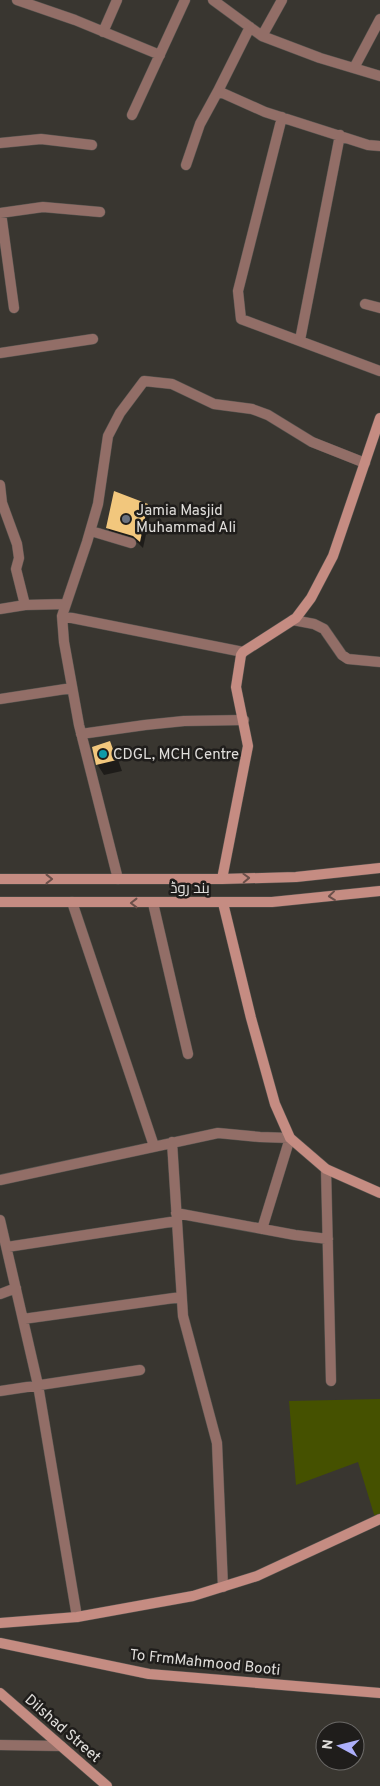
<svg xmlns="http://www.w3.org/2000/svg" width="380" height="1786" viewBox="0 0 380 1786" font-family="Overpass,Cairo,sans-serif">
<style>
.green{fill:#455100}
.shadow{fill:#0007}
.building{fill:#f2c77d}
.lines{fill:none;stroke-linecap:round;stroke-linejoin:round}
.street-casing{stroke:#57544f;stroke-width:11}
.secondary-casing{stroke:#57544f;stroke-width:11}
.street{stroke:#926e67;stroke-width:10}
.secondary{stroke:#c58c82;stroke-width:10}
.oneway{stroke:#6a4f49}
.worship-dot{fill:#6b7280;stroke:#1f1d1b;stroke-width:2}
.culture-dot{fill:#0f9aa8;stroke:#1f1d1b;stroke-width:2}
.labels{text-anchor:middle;stroke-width:5;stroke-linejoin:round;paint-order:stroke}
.poi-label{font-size:15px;fill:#e0dedb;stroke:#1f1d1b;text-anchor:start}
.street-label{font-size:15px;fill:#e0dedb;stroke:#1f1d1b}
</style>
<rect width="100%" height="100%" fill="#393630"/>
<!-- green -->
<path class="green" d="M380 1399V1519L376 1521 358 1462 296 1485 289 1401Z"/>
<!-- shadow -->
<path class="shadow" d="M147 505 151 512 143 548 138 543 111 535 108 528Z
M110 742 116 754 122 771 104 775 97 764Z"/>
<!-- building -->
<path class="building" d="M114 491 148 504 140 542 133 536 106 528Z
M110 741 117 760 96 765 92 747Z"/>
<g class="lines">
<defs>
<path id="street" d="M17 0 75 20 160 55
M213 0 262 36 320 58 380 76
M250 27 218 91 265 112 368 145 380 146
M103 32 117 0
M262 36 282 0
M354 68 380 19
M132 115 185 0
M282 117 238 291 241 319 380 371
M0 143 41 139 92 145
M186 165 200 124 218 91
M0 213 43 207 100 212
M1 213 14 308
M365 304 380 308
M300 340 340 135
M0 353 93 339
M0 485 2 503 17 544 19 558 16 569 25 605 66 604
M91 531 131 543
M0 609 25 605
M62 616 243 652
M293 620 314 624 324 629 342 655 348 659 380 662
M0 699 72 688
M81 734 145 725 184 721 244 720
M118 879 79 725 64 642 62 616 87 542 98 504 108 436 120 413 144 381 172 384 214 404 252 409 268 415 312 442 365 463
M72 902 154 1146
M153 903 188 1054
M172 1142 183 1316 217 1443 223 1587
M326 1169 331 1381
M0 1180 218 1133 260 1137 290 1138 262 1229
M176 1213 295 1235 328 1239
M0 1220 38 1385 77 1617
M7 1247 177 1221
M0 1294 16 1288
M23 1319 181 1297
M0 1391 140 1370
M0 1745 61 1746"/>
<path id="secondary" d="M0 879H222L296 877 380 868
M222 879 248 746 236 687 241 655 243 652 296 618 311 598 333 556 380 418
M0 902H272L380 891
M223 903 251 1018 275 1104 290 1138 326 1169 380 1193
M0 1623 77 1617 193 1596 257 1576 380 1519
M0 1643 149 1674 380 1693
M0 1693 107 1786"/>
</defs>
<!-- street casing -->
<use href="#street" class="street-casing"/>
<!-- secondary casing -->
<use href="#secondary" class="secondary-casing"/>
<!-- street -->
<use href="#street" class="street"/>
<!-- secondary -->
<use href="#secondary" class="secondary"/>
</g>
<!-- one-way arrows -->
<defs><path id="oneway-chevron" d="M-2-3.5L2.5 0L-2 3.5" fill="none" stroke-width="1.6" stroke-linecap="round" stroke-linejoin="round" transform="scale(1.25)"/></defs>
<g class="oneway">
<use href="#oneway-chevron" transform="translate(246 878) rotate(-2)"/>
<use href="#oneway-chevron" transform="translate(49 879)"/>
<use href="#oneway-chevron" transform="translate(332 896) rotate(174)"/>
<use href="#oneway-chevron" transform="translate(134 903) rotate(-180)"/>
</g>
<!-- markers -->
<circle class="worship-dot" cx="126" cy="519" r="5"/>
<circle class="culture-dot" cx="103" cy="754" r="5"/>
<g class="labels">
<!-- poi labels -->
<g class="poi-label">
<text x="136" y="515">Jamia Masjid<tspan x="136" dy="17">Muhammad Ali</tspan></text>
<text x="113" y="759">CDGL, MCH Centre</text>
</g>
<!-- street labels -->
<g class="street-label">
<text x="190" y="893">بند روڈ</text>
<text transform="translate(205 1662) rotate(6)" y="5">To FrmMahmood Booti</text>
<text transform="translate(63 1728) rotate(41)" y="5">Dilshad Street</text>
</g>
</g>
<!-- north arrow -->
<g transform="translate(340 1746) rotate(277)"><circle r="24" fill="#1f1d1b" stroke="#6c6a68"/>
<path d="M0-4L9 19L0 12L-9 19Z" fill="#adaffb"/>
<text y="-8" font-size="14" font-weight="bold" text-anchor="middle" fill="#e0dedb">N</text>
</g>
</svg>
